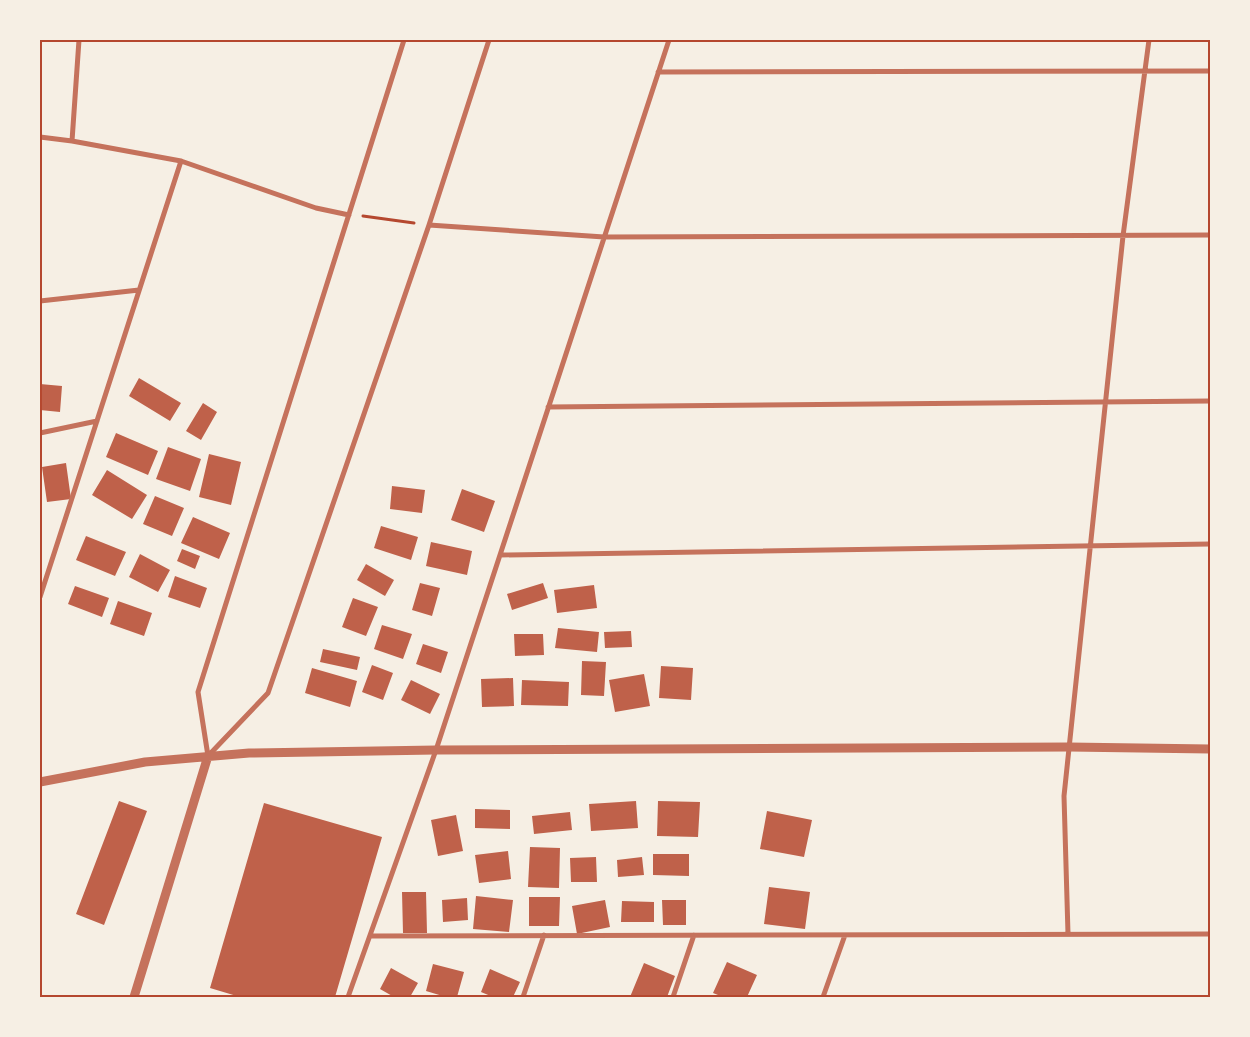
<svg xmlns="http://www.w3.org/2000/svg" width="1250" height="1037" viewBox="0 0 1250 1037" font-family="Overpass,sans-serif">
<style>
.building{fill:#bf614a}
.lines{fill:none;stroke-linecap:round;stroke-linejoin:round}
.path{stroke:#b5482f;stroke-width:3}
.minor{stroke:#c5725c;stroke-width:5}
.tertiary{stroke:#c5725c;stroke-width:9}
.neatline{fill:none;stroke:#b5482f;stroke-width:2}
</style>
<rect width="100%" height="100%" fill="#f6efe4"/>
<!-- building -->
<path class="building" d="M139 378 181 403 170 421 129 396Z
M40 384 62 386 60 412 40 410Z
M203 403 217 412 201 440 186 431Z
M116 433 158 451 148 475 106 457Z
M168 447 201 459 190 491 156 479Z
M209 454 241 462 231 505 199 497Z
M66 463 71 499 47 502 42 467Z
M107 470 147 495 132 519 92 495Z
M392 486 425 490 422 513 390 509Z
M462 489 495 501 484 532 451 520Z
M155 496 184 508 172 536 143 524Z
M193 517 230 533 219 559 181 543Z
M381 526 418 537 411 560 374 548Z
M86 536 126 552 115 576 76 560Z
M431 542 472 551 467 575 426 566Z
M182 549 200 556 195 569 177 561Z
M140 554 170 570 158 592 129 577Z
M366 564 394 580 385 596 357 580Z
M175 576 207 588 200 608 168 597Z
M420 583 440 588 432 616 412 610Z
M543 583 548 598 512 610 507 594Z
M594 585 597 608 557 613 554 590Z
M75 586 109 598 102 617 68 604Z
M353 598 378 607 366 636 342 627Z
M118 601 152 613 144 636 110 624Z
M382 625 412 634 403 659 374 649Z
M558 628 599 632 597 652 555 648Z
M631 631 632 647 605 648 604 632Z
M514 634H543L544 655 515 656Z
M423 644 448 652 441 673 416 664Z
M323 649 360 657 357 670 320 662Z
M582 661 606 662 604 696 581 695Z
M372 665 393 673 383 700 362 692Z
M661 666 693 668 691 700 659 698Z
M312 668 357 681 350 707 305 693Z
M644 674 650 706 615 712 609 680Z
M513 678 514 706 482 707 481 679Z
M411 680 440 694 430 714 401 700Z
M522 680 569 682 568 706 521 705Z
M119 801 147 811 104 925 76 914Z
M636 801 638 828 591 831 589 804Z
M658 801 700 802 698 837 657 836Z
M264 803 382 837 335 997H240L210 988Z
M475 809 510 810V829L475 828Z
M767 811 812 820 804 857 760 849Z
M570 812 572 830 534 834 532 816Z
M456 815 463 851 438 856 431 820Z
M530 847 560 848 559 888 528 887Z
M508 851 511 879 479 883 475 855Z
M653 854H689V876L653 875Z
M596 857 597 882H571L570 858Z
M642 857 644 875 618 877 617 860Z
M769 887 810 892 805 929 764 924Z
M402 892H426L427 933H403Z
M476 896 513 900 509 932 473 929Z
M529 897H560L559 926H529Z
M467 898 468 920 443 922 442 900Z
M605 900 610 927 577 934 572 906Z
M662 900H686V925H663Z
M622 901 654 902V922H621Z
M727 962 757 975 747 997H723L713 993Z
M644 963 675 976 667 997H630Z
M433 964 464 972 457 997H446L426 991Z
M391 968 418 983 410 997H394L380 989Z
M490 969 520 982 513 997H493L481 992Z"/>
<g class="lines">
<!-- path -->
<path class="path" d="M363 216 414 223"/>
<!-- minor -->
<path class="minor" d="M658 72 1210 71
M40 137 72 141 181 161 316 208 349 215
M72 141 79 40
M429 225 604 237 1210 235
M40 301 139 290
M548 407 1210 401
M40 433 97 421
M500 555 1210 544
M40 597 181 161
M208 756 268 693 429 225 489 40
M208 756 198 692 404 40
M1068 934 1064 796 1123 236 1149 40
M370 936 1210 934
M348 997 436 750 669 40
M523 997 544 935
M673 997 694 935
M823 997 845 935"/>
<!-- tertiary -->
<path class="tertiary" d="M40 782 145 762 249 753 436 750 1069 747 1210 749
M134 997 208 756"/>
</g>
<!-- border -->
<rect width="1250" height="1037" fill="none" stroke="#f6efe4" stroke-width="82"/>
<rect x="41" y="41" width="1168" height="955" class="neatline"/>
</svg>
